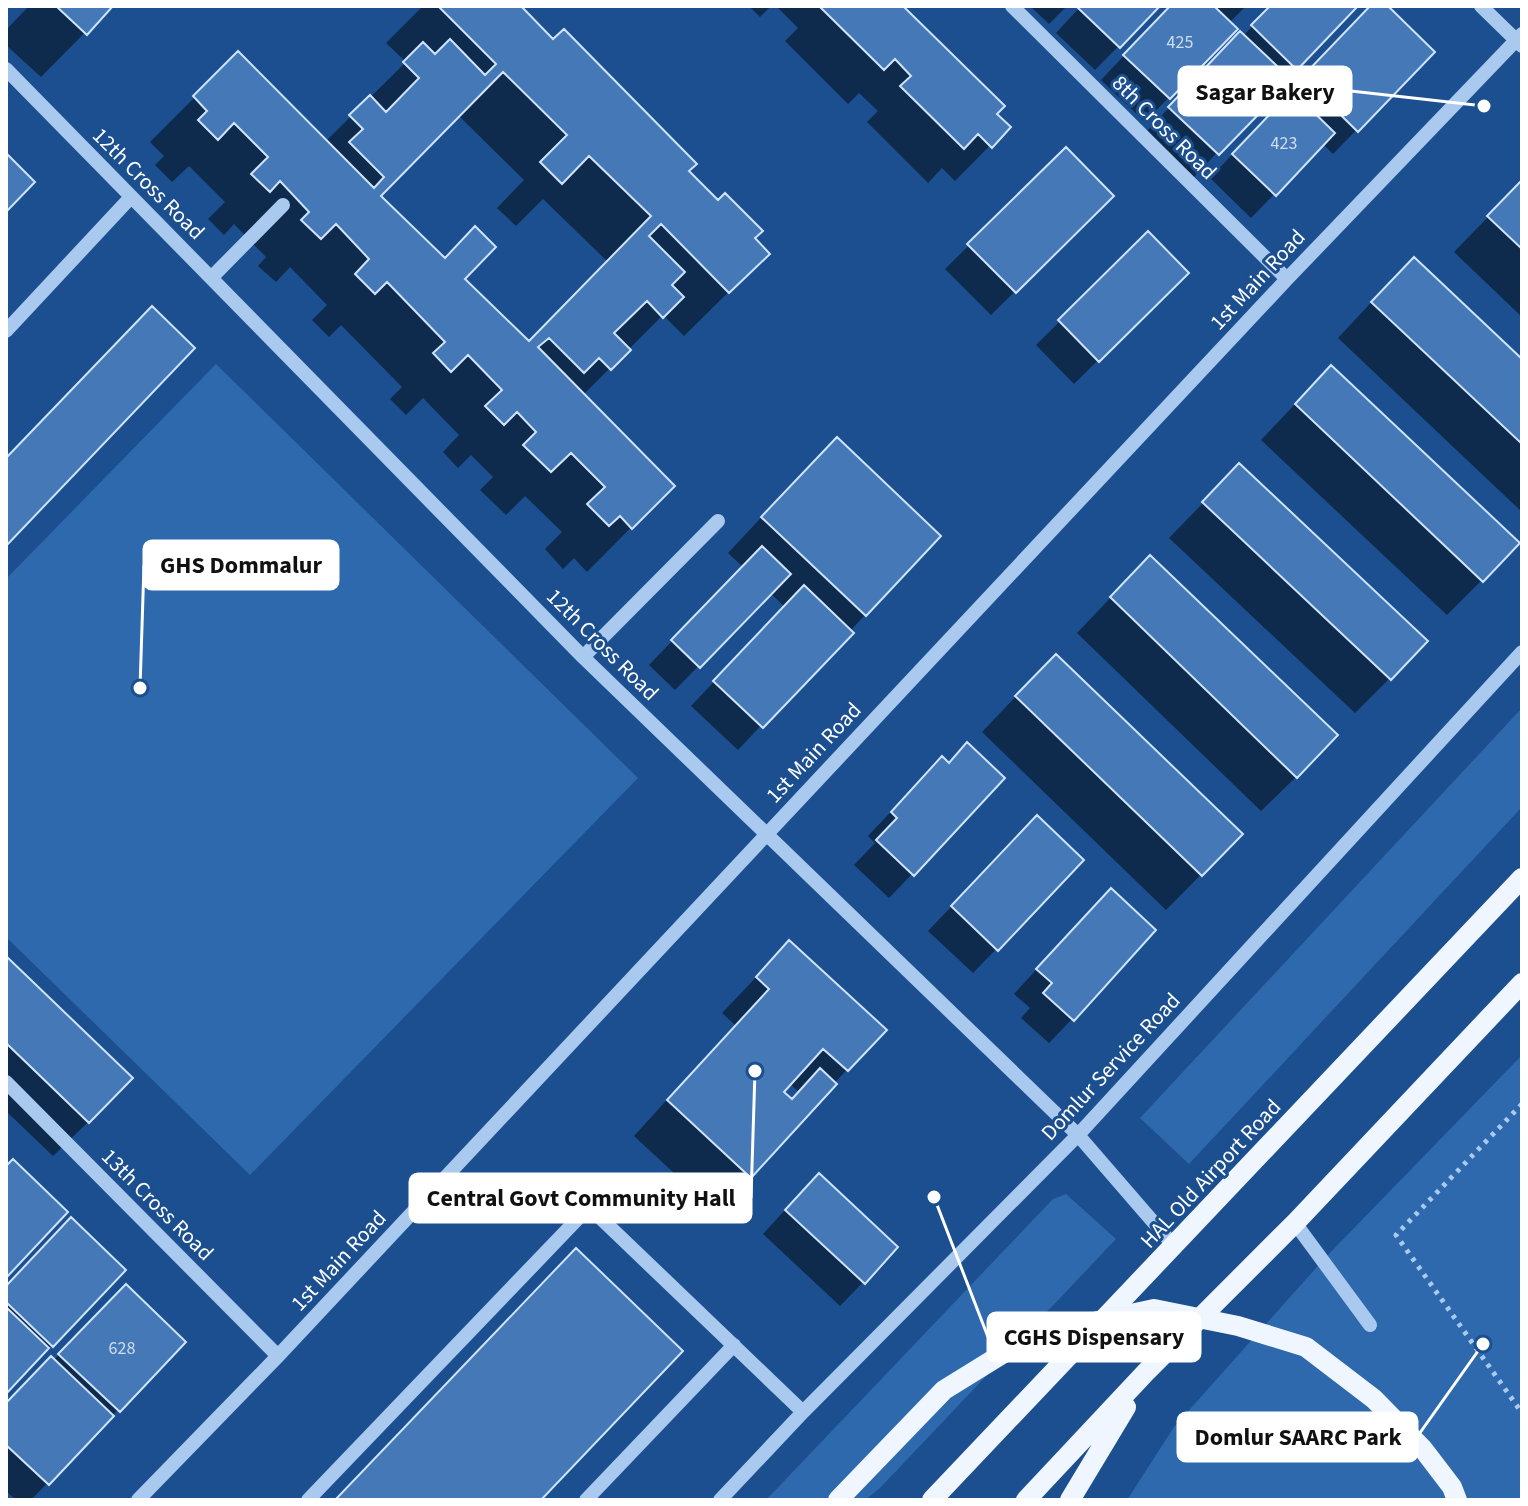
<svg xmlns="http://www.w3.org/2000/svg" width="1528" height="1506" viewBox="0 0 1528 1506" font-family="'Source Sans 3',sans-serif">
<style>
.green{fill:#2e69ad}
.shadow{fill:#0007;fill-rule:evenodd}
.building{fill:#4478b7;stroke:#cfe3fa;stroke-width:2;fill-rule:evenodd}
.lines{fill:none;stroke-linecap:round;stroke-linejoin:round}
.path{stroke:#a9c9ee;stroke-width:5;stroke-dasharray:4 6;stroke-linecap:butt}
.minor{stroke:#a9c9ee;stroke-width:14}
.major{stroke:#f0f6ff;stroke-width:20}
.major-bridge{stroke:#f0f6ff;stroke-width:20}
.labels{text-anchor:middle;stroke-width:6;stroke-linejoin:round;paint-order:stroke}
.number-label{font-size:18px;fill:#d0dded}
.street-label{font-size:22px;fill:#fff;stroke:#1b4f8f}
.leader{fill:none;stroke:#fff;stroke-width:3}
.callout-dot{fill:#fff;stroke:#1b4f8f;stroke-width:3}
.callout{fill:#fff;stroke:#fff;stroke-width:3}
.callout-label{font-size:24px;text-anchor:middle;font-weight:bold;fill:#111}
</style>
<rect width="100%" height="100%" fill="#1b4f8f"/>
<!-- green -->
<path class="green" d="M216 364 638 778 250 1175 6 937V579Z
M1522 708V807L1189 1164 1140 1118Z
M1522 1055V1500H1127L1174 1427 1324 1259Z
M1066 1194 1116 1239 880 1488 865 1500H766L1053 1199Z"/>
<!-- shadow -->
<path class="shadow" d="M29 6H111L41 77 6 45V30Z
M423 6H518L767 254 684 336 663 315 583 395 672 486 587 572 574 558 563 569 545 549 562 532 525 496 506 515 480 490 493 477 471 455 458 468 443 452 459 435 423 398 406 415 390 399 402 387 341 325 329 337 312 320 327 305 290 267 276 282 258 266 266 257 234 224 224 235 208 219 225 202 189 166 172 182 155 165 164 156 150 142 238 54 325 142 406 62 386 43ZM458 115 524 180 497 208 516 226 543 199 608 262 529 344 378 196Z
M749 6H771L760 17Z
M776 6H900L1008 127 955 181 942 168 928 183 867 122 878 111 859 93 848 104 785 41 798 28Z
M1030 6H1067L1049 24Z
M1081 6H1158L1095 70 1056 33Z
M1171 6H1246L1229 23 1235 29 1145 122 1101 80Z
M1272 6H1355L1194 177 1146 132 1217 57 1243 36Z
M1372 6H1385L1432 52 1333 154 1323 144 1251 218 1210 178Z
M1066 150 1111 196 991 315 945 269Z
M1522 182V317L1454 252Z
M1148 234 1186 273 1074 384 1036 345Z
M1379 294 1522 362V512L1338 338Z
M1297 402 1482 580 1447 615 1261 440Z
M802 474 865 615 738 750 691 706 785 607 770 593 675 690 649 665 743 567 728 553Z
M1205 501 1390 678 1355 713 1169 538Z
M1116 592 1296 777 1261 811 1077 633Z
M1021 691 1241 834 1166 910 982 732Z
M948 764 912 874 889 898 854 865 875 843 868 836 918 783Z
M1014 841 1081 861 973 973 928 931Z
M1087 914 1072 1019 1049 1043 1021 1018 1030 1008 1014 994Z
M789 943 884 1030 715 1211 634 1136 735 1025 722 1013ZM789 1083 799 1092 791 1101 781 1092Z
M6 959 88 1122 53 1156 6 1111Z
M795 1199 896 1248 840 1306 763 1234Z
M576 1250 538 1500H335L505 1321Z
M6 1287 52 1345 6 1392Z
M102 1310 183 1342 31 1500H16L6 1491V1404L53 1361Z"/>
<!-- building -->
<path class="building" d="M56 6H113L87 35Z
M438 6H521L553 39 564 29 697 164 689 171 718 200 725 193 763 231 755 238 770 254 729 293 661 224 649 236 685 272 672 285 684 297 663 318 647 301 614 333 631 350 611 370 599 358 584 373 549 338 538 347 675 486 632 529 620 516 609 526 587 504 605 487 571 453 551 472 523 445 536 432 517 412 504 425 485 406 502 390 468 355 451 372 433 353 445 342 387 282 375 294 355 274 369 259 336 224 321 239 301 220 309 212 280 181 270 192 251 174 268 157 234 123 218 140 198 120 207 111 193 96 238 51 374 188 384 177 349 142 363 129 349 115 370 95 386 112 419 78 403 62 423 42 435 54 450 39 485 75 496 64ZM503 72 567 135 540 162 562 184 589 156 651 216 529 341 465 279 496 247 475 226 445 258 381 196Z
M819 6H903L1005 106 997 114 1011 127 992 148 978 134 964 149 900 86 911 76 895 59 884 70Z
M1080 6H1160L1120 48 1078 8Z
M1170 6H1214L1238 29 1170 99 1123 55Z
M1270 6H1358L1297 70 1251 25Z
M1370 6H1388L1435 52 1358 132 1302 77Z
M1240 31 1292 80 1219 155 1168 107Z
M1292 91 1335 133 1276 196 1232 154Z
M1066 147 1114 196 1016 293 967 244Z
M6 153 35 182 6 212Z
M1522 180V249L1487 216Z
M1148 231 1189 273 1099 362 1058 320Z
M1414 257 1522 359V444L1371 302Z
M152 306 195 348 6 546V458Z
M1331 365 1520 543 1483 582 1295 404Z
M837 437 941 536 866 616 761 517Z
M1239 463 1428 641 1391 680 1202 502Z
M762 546 791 574 700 668 671 640Z
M1150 555 1338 735 1297 778 1110 597Z
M804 585 854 633 763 728 713 681Z
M1056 654 1243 834 1202 876 1015 696Z
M967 742 1005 778 914 876 876 840 897 818 891 812 942 756 949 763Z
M1037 815 1084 860 998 951 951 906Z
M1111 888 1156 930 1074 1021 1043 993 1052 983 1036 969Z
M789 940 887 1030 848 1071 823 1049 784 1092 792 1099 820 1068 837 1084 751 1178 667 1100 769 989 756 977Z
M6 956 133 1078 89 1123 6 1043Z
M13 1159 68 1212 6 1278V1166Z
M819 1173 898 1247 865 1284 785 1210Z
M71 1217 126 1270 53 1347 6 1302V1286Z
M576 1248 683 1351 541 1500H335Z
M126 1284 186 1342 120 1412 58 1354Z
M6 1307 49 1348 6 1394Z
M51 1356 114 1416 49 1485 6 1445V1403Z"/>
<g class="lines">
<!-- path -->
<path class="path" d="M1522 1104 1396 1235 1522 1413"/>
<!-- minor -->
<path class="minor" d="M1012 6 1287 279
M1481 6 1522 46
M6 69 583 657 1078 1135 1174 1246
M212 277 283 205
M6 331 131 197
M583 657 718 521
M6 1082 278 1356
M1295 1223 1370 1325
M138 1500 278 1356 1287 279 1522 34
M308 1500 589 1207 803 1412
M586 1500 734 1345
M720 1500 803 1412 1078 1135 1522 652"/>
<!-- major -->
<path class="major" d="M932 1500 1522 878
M1026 1500 1146 1372 1295 1223 1522 983
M1070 1500 1126 1407"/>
<!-- major-bridge -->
<path class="major-bridge" d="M838 1500 944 1390 1033 1335 1154 1309 1238 1326 1306 1347 1374 1399 1423 1449 1452 1487 1457 1500"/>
</g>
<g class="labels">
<!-- number labels -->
<g class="number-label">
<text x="1180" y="48">425</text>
<text x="1284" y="149">423</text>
<text x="122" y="1354">628</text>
</g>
<!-- street labels -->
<g class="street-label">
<text transform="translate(1165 127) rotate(45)" y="8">8th Cross Road</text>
<text transform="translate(149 183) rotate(45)" y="8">12th Cross Road</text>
<text transform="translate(1257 279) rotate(-47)" y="8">1st Main Road</text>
<text transform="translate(603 644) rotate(45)" y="8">12th Cross Road</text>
<text transform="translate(813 752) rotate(-47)" y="8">1st Main Road</text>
<text transform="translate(1110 1066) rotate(-47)" y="8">Domlur Service Road</text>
<text transform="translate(1210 1173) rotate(-47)" y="8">HAL Old Airport Road</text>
<text transform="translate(158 1204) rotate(45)" y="8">13th Cross Road</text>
<text transform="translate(338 1260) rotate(-47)" y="8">1st Main Road</text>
</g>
</g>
<!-- callouts -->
<path class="leader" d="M1484 106L1351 91M140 688L144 565M755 1071L751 1198M934 1197L988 1337M1483 1344L1417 1437"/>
<g class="callout-dot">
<circle cx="1484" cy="106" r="8"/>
<circle cx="140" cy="688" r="8"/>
<circle cx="755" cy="1071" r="8"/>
<circle cx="934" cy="1197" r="8"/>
<circle cx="1483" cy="1344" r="8"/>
</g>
<g class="callout">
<rect x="1179" y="67" width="172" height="48" rx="8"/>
<rect x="144" y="541" width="194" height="48" rx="8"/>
<rect x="410" y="1174" width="341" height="48" rx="8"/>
<rect x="988" y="1313" width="212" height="48" rx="8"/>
<rect x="1178" y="1413" width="239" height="48" rx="8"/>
</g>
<g class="callout-label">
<text x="1265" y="100">Sagar Bakery</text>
<text x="241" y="573">GHS Dommalur</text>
<text x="581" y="1206">Central Govt Community Hall</text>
<text x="1094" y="1345">CGHS Dispensary</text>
<text x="1298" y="1445">Domlur SAARC Park</text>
</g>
<!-- border -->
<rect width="1528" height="1506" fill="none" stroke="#ffffff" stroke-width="16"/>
</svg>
